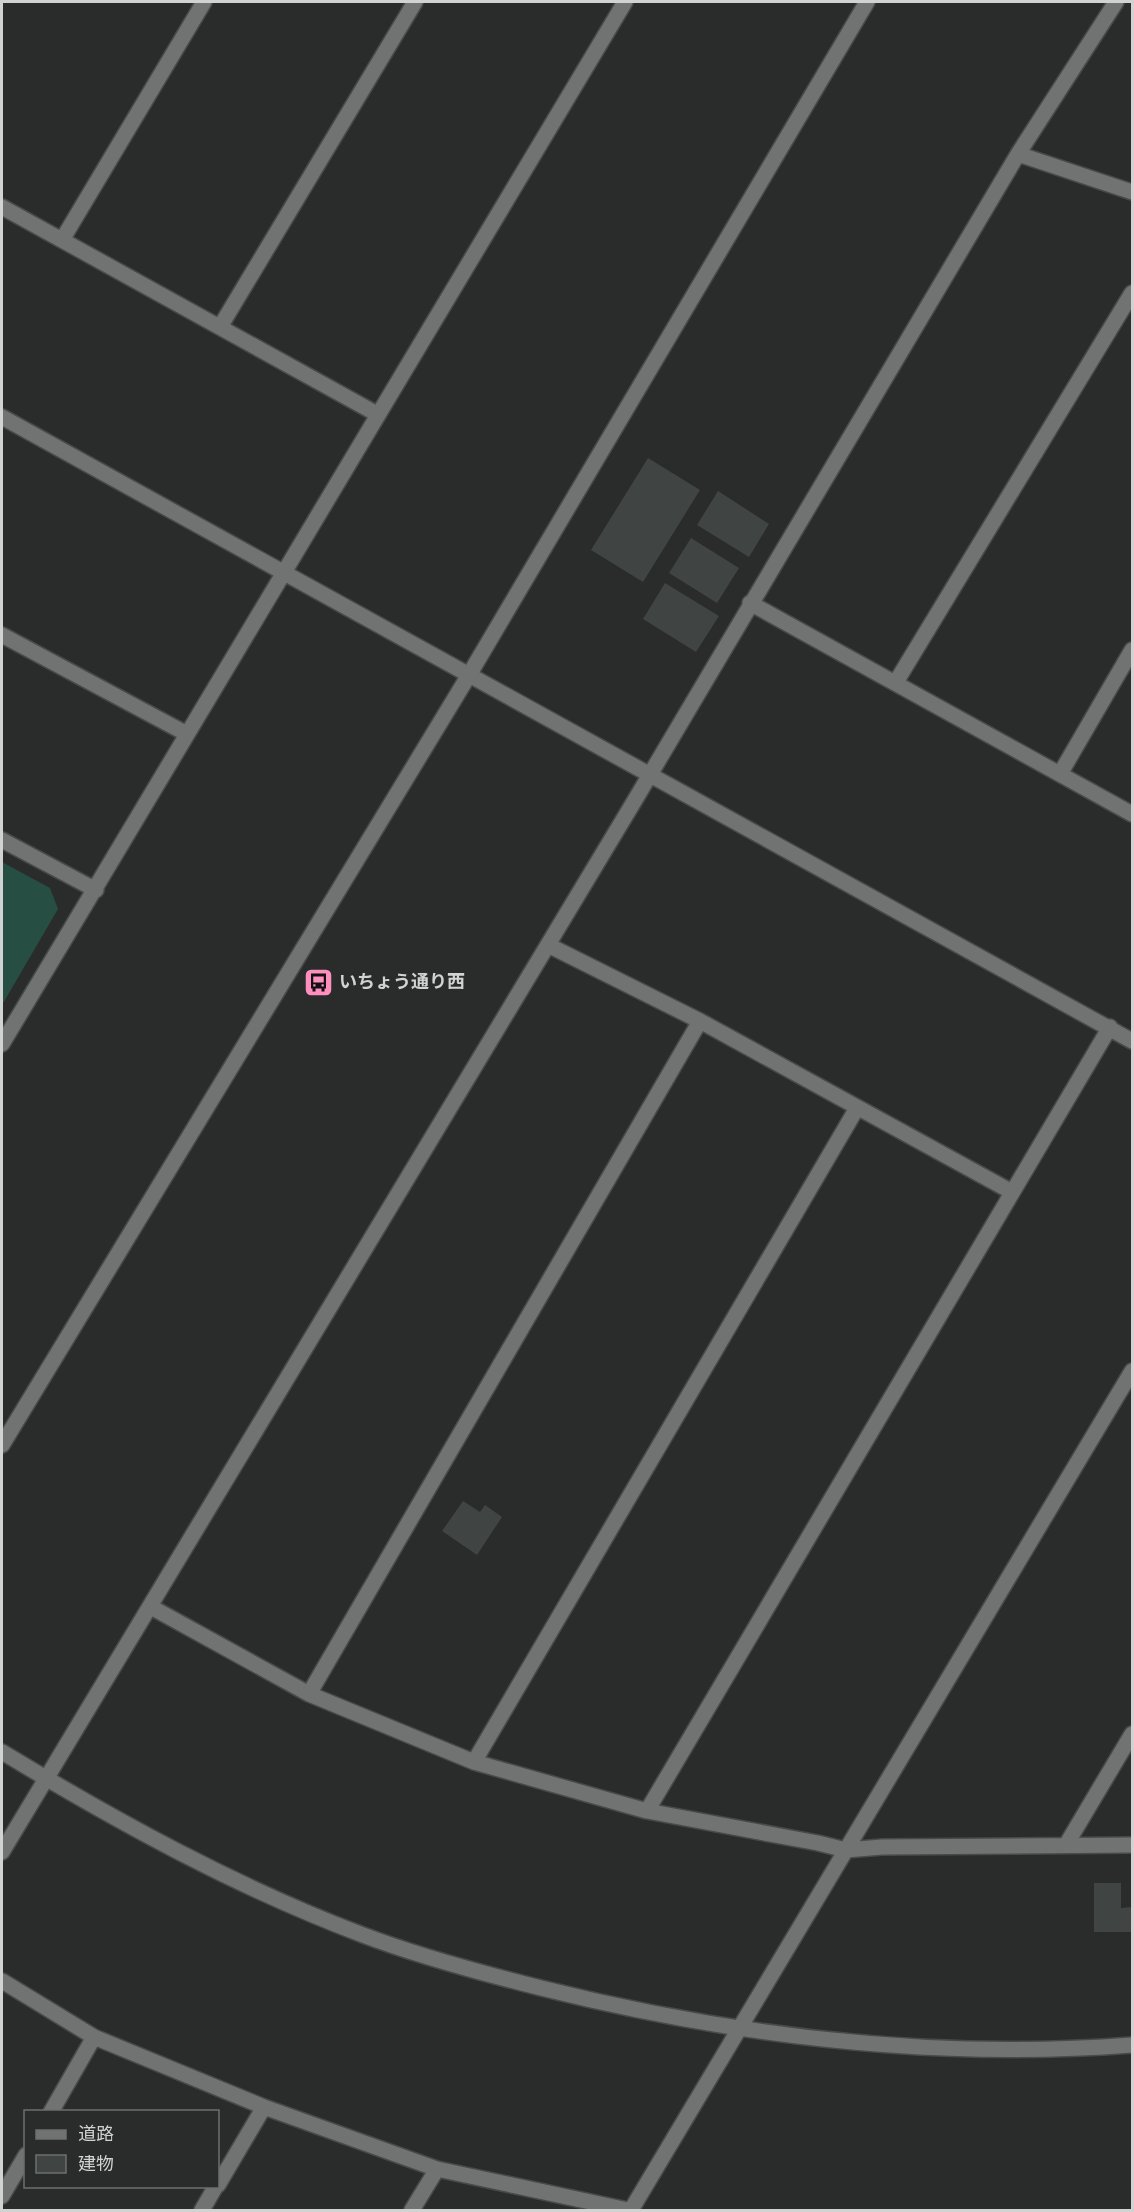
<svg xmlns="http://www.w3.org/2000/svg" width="1134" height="2212" viewBox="0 0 1134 2212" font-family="Arial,'Noto Sans JP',sans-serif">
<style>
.green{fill:#264e43}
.building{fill:#404443}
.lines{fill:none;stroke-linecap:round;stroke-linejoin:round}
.minor-casing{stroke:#474a49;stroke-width:18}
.tertiary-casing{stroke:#474a49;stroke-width:18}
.minor{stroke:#707372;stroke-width:15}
.tertiary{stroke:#707372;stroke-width:15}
.labels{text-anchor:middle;stroke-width:5;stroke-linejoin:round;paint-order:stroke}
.poi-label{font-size:18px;font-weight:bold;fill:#d1d3d2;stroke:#292c2b;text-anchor:start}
</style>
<rect width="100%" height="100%" fill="#292c2b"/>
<!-- green -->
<path class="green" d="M2 862 50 888 58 909 2 1005Z"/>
<!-- building -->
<path class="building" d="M648 458 700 490 643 582 591 550Z
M718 491 769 524 749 557 697 525Z
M691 538 739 568 717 603 669 573Z
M665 583 719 616 696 652 643 619Z
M463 1501 480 1512 485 1505 502 1517 477 1555 442 1531Z
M1094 1883H1121V1908L1132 1907V1932H1094Z"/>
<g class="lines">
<defs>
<path id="minor" d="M1018 154 1132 192
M2 207 377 414
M62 240 204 2
M220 327 415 2
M2 417 1132 1041
M750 603 1132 814
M2 635 187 734
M896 682 1132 293
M1060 774 1132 650
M2 840 96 890
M548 945 700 1021 1012 1192
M2 1044 625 2
M151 1607 309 1694 474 1762 647 1811 818 1843 846 1850 882 1847 1132 1845
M309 1694 700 1021
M474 1762 857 1108
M647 1811 1110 1027
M1066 1845 1132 1734
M2 1852 632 805 1018 154 1116 2
M2 1981 94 2037 264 2107 437 2169 628 2210
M51 2112 94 2037
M218 2185 264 2107
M2 2196 26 2155
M202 2210 216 2186
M412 2210 437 2169
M631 2210 1132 1371"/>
<path id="tertiary" d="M2 1445 469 675 867 2
M2 1752C118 1822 236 1887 363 1935 421 1957 481 1973 541 1988 733 2036 935 2060 1132 2045"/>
</defs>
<!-- minor casing -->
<use href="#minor" class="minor-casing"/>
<!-- tertiary casing -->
<use href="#tertiary" class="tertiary-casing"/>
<!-- minor -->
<use href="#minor" class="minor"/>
<!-- tertiary -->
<use href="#tertiary" class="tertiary"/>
</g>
<!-- icons -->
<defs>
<symbol id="bus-square" viewBox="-11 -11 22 22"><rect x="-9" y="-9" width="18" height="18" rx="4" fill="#fe8ebd" stroke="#292c2b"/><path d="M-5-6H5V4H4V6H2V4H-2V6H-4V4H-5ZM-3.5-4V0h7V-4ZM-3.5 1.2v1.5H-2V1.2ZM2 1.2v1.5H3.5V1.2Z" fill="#111"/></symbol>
</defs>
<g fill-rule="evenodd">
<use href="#bus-square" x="302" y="966" width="33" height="33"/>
</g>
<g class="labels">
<!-- poi labels -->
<g class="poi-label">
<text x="339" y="988">いちょう通り西</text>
</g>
</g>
<!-- border -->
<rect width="1134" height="2212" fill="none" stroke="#d1d3d2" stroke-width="6"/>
<!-- legend -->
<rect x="24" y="2110" width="195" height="78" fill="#292c2b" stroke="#6c6f6e" stroke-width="1.5"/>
<rect x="36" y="2130" width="30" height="9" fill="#707372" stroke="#6c6f6e" stroke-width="1.5"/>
<text x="78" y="2140" font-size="18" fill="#d1d3d2">道路</text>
<rect x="36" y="2155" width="30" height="18" fill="#404443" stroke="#6c6f6e" stroke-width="1.5"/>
<text x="78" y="2170" font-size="18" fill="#d1d3d2">建物</text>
</svg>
